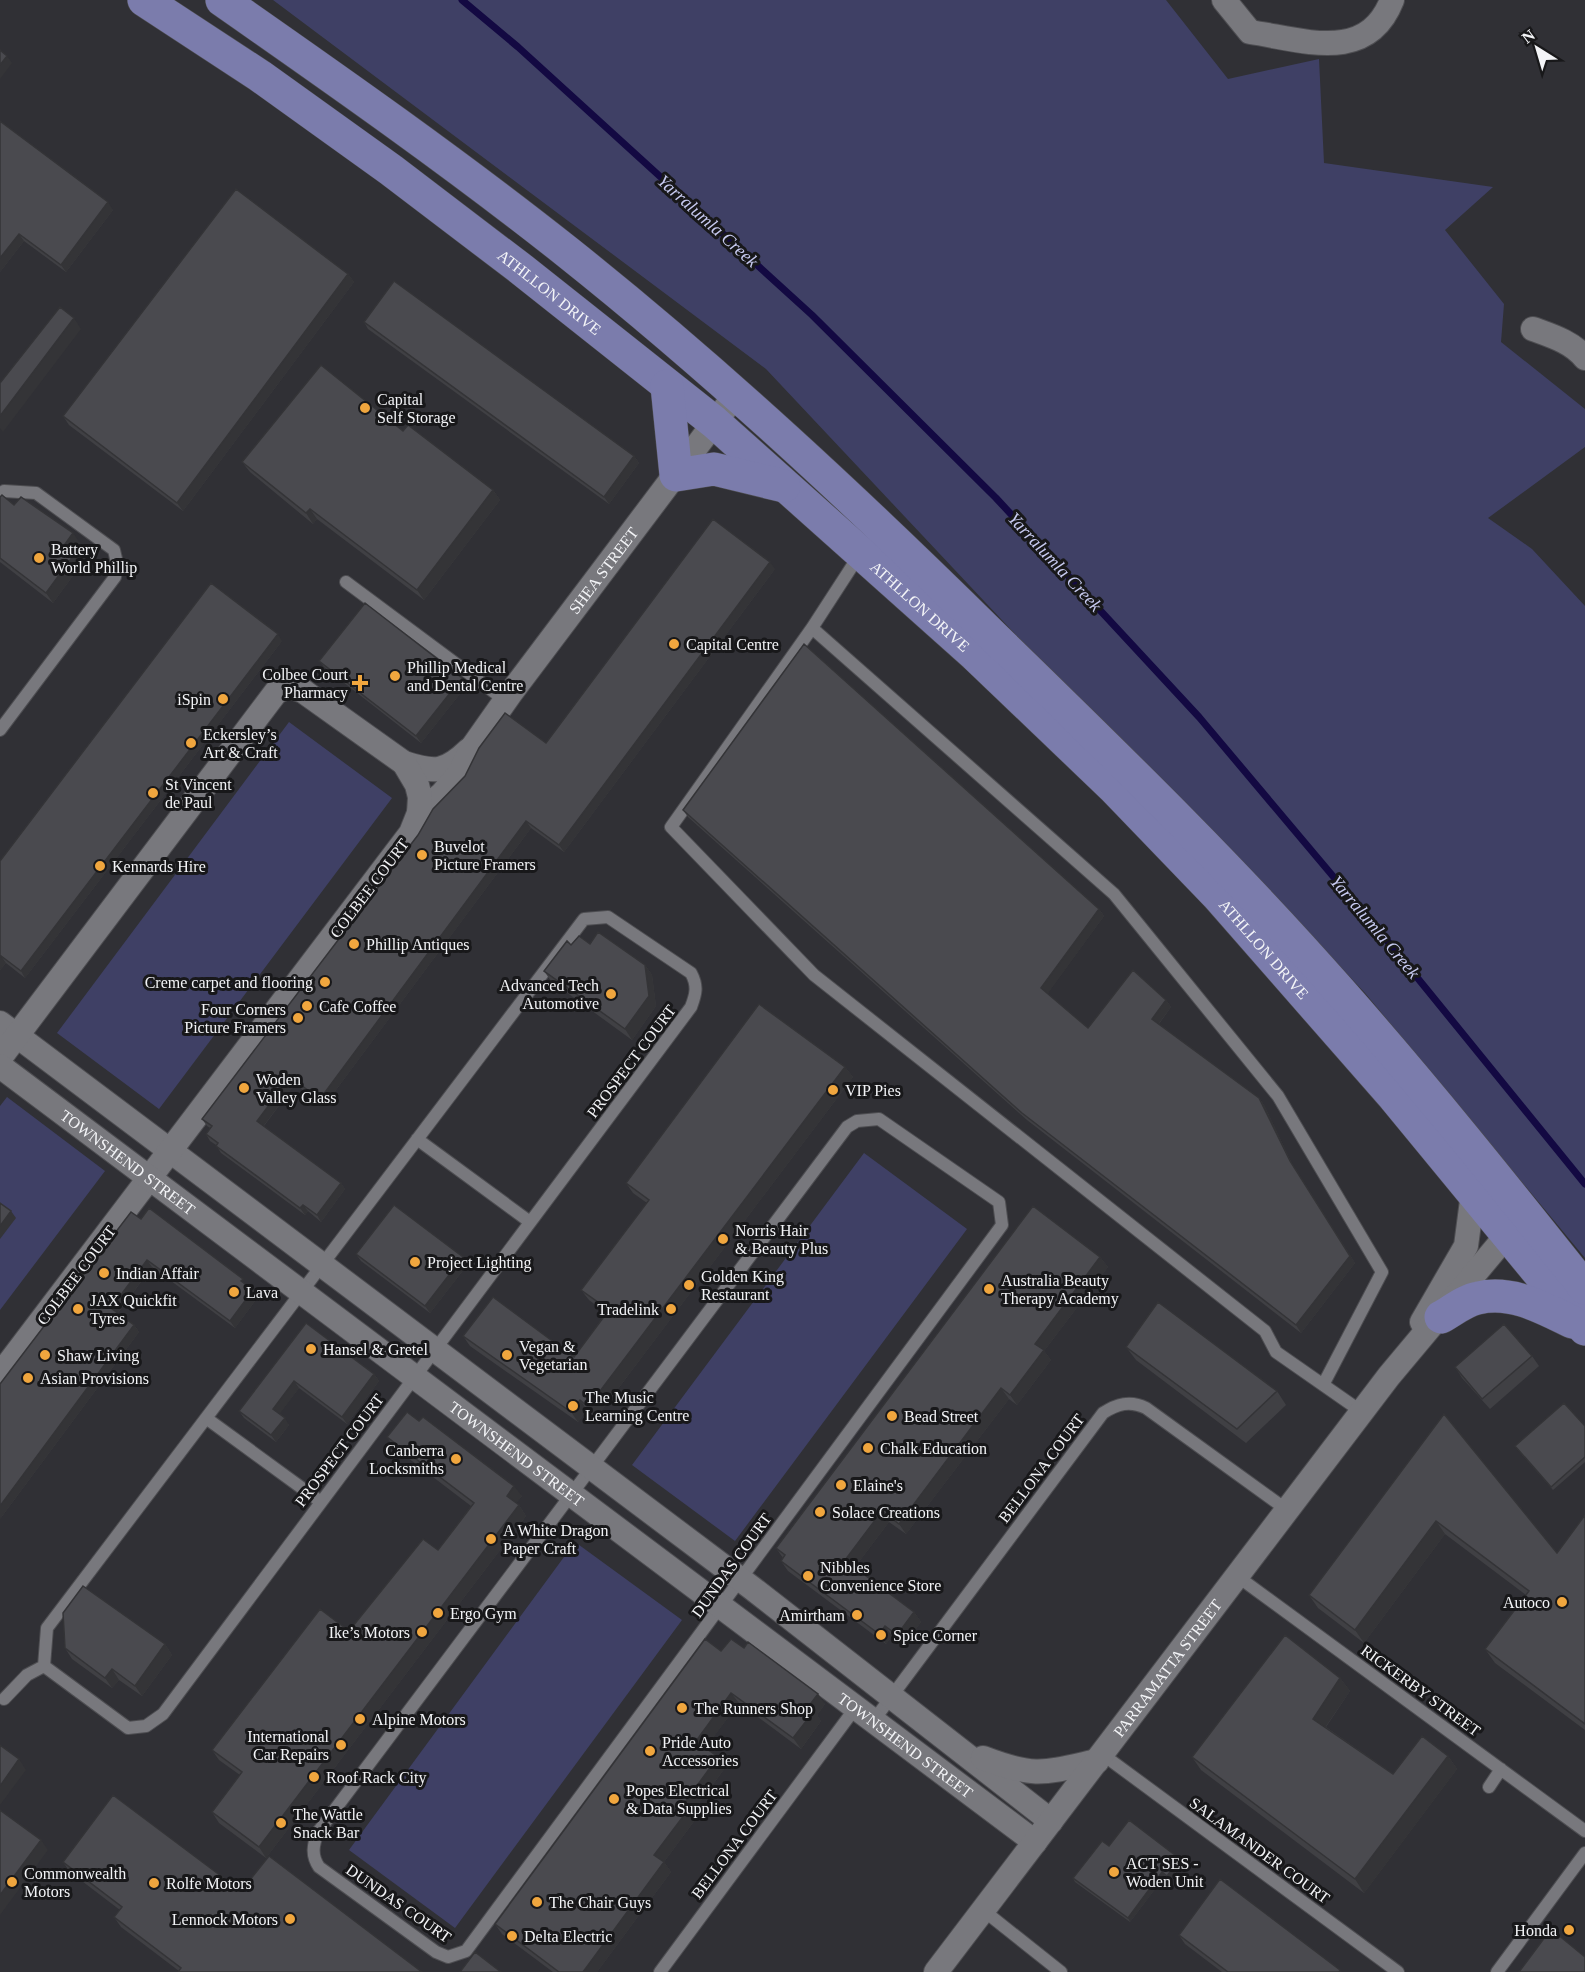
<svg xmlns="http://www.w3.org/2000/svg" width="1585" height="1972" viewBox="0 0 1585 1972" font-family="Georgia,serif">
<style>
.green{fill:#3f4065}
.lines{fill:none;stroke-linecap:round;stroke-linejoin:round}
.stream{stroke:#130942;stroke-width:7}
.service-casing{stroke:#4d4d51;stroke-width:14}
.minor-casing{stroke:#4d4d51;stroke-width:26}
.primary-casing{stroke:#4d4d51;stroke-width:34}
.service{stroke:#78787d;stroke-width:12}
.minor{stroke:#78787d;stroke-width:24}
.primary{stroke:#7b7cac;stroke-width:33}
.wall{fill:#404044}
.shaded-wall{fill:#343437}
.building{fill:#4a4a4f;stroke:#343437;stroke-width:1.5}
.poi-dot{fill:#f0a63e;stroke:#18181a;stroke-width:2}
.labels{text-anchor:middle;stroke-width:6;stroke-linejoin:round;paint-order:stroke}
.street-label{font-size:16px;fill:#f3f4f7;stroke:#18181a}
.poi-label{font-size:16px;fill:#f3f4f7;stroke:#18181a;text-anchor:start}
.water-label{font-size:18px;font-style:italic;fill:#c7caf0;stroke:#18181a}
</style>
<rect width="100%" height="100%" fill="#303035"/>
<!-- green -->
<path class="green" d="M273 0H1166L1228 79 1319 59 1324 163 1493 187 1445 230 1504 304 1501 342 1585 409V447L1488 518 1532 549 1585 606V1258L1365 993 1200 817 1016 635 766 369Z
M289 722 392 798 159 1109 57 1033Z
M7 1097 105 1171 0 1310V1106Z
M864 1153 967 1229 735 1541 632 1465Z
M575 1542 682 1620 455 1928 349 1850Z"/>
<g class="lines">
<!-- stream -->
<path class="stream" d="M462 0 518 47 812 315 996 498 1199 717 1385 938 1585 1184"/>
<defs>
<path id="service" d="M0 494 4 491 36 493 114 550 117 563 115 577 0 730
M860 554 812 628 671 827 814 975 1265 1331 1276 1352 1362 1412
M346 582 506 701
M812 628 1114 894 1278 1096 1382 1272 1323 1385
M608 917 691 973C698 986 696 994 691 1007L163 1714 146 1726 128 1728 44 1666 47 1628 584 919Z
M879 1119 999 1202 1002 1225 466 1951 448 1957 436 1952 319 1867C311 1855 313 1845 318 1832L847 1127 857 1121Z
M417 1139 530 1222
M206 1418 321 1502
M1237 1576 1585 1831
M4 1699 27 1675 44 1666
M874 1720 1103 1413C1117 1404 1130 1400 1146 1408L1287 1510
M1102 1754 1398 1972
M1489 1787 1501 1769
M983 1910 1061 1972
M660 1972 856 1707
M1497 1972 1585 1853"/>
<g id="minor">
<path d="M1224 0 1250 32C1304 40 1367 64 1392 0"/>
<path d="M1533 329C1552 336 1572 342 1585 358"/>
<path d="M404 763C435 773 445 773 469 750"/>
<path id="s1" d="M419 813 442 794 459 774 472 748 510 694 736 394"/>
<path d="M0 1023 752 1588 1051 1821"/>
<path d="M0 1058 276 692 289 686 303 691 404 763 417 785 420 797 419 813 411 833 0 1375"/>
<path id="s2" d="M0 1066 1035 1842"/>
<path d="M1422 1322 1466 1246 1473 1193"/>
<path d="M983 1758C1035 1778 1044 1773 1097 1761"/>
<path id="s3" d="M936 1972 1389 1376 1507 1235"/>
</g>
<g id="primary">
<path id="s4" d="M144 0 260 76 391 170 521 269 714 422 975 655 1114 788 1217 895 1394 1097 1585 1329"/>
<path d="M222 0C338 81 455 163 566 251 717 371 857 502 994 637 1111 751 1230 866 1338 989 1424 1086 1504 1186 1585 1288"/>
<path d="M667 386 676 475 714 469 784 486"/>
<path d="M1441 1317C1452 1311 1466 1300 1478 1298 1512 1290 1543 1308 1572 1322"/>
</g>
</defs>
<!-- service casing -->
<use href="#service" class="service-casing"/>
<!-- minor casing -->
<use href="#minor" class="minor-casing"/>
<!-- primary casing -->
<use href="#primary" class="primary-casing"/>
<!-- service -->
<use href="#service" class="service"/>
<!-- minor -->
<use href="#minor" class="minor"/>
<!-- primary -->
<use href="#primary" class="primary"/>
</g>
<!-- wall -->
<path class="wall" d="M0 121 113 210 66 272 24 241 0 272Z
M348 274 354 282 183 511 69 425 63 416Z
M364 322 634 456 639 463 609 504 368 329Z
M403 431 493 490 500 500 424 600 317 519 313 524 250 472 242 462Z
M0 497 80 543 75 550 83 562 53 603 0 562Z
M775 569 564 852 531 828 324 1106 295 1084 264 1126 341 1183 345 1189 321 1222 308 1211 305 1215 221 1153 216 1145 210 1141 206 1134 210 1128 207 1126 202 1119 546 743Z
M282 641 25 978 6 963 0 970V861Z
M319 661 462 678 467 685 421 743 324 667Z
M683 810 1099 909 1104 916 1047 994 1088 1028 1166 1000 1171 1007 1159 1024 1259 1098 1264 1105 1294 1168 1355 1263 1301 1333 1027 1120 688 817Z
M590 944 645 965 652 975 656 1006 632 1040 551 981 544 971 571 945Z
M845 1067 853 1077 596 1418 587 1410 578 1422 470 1346 463 1336 574 1357 606 1313 589 1300 581 1290 647 1203 633 1193 626 1183Z
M141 1219 248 1286 253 1290 258 1297 235 1328 152 1267 118 1313 134 1325 139 1332 0 1519Z
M356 1254 463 1257 468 1264 430 1313 361 1261Z
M1100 1257 1108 1267 1044 1351 1051 1360 1017 1405 1009 1399 906 1534 889 1522 855 1567 914 1612 921 1622 904 1645 892 1636 886 1644 788 1571 781 1561 783 1558 776 1548Z
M306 1323 374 1374 379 1381 347 1424 299 1388 279 1414 289 1425 276 1442 244 1418 239 1411Z
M1126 1347 1277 1391 1286 1405 1246 1443 1136 1360Z
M1532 1356 1539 1366 1490 1409 1462 1378 1455 1367Z
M1444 1414 1557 1553 1585 1515V1730L1495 1663 1485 1649 1526 1595 1445 1534 1364 1643 1318 1608 1309 1595Z
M1585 1426V1462L1553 1490 1517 1449Z
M387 1437 522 1496 516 1503 519 1505 526 1516 266 1858 219 1823 212 1812 240 1775 219 1760 212 1750 349 1631 438 1550 471 1506 395 1448Z
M165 1644 172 1655 142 1696 119 1680 112 1688 72 1659 65 1648Z
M744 1648 825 1704 817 1715 821 1721 801 1749 739 1703 705 1748 718 1757 725 1768 691 1814 695 1820 664 1862 671 1872 597 1972H553L502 1934 495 1924Z
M1340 1678 1350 1691 1326 1727 1393 1774 1448 1756 1457 1769 1364 1893 1201 1770 1192 1757Z
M1109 1846 1183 1863 1170 1880 1165 1876 1130 1922 1075 1882 1073 1878Z
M63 1862 241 1891 179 1971 121 1927 114 1917 120 1910 70 1872Z
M1179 1935 1342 1972H1222L1185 1944Z"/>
<!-- shaded-wall -->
<path class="shaded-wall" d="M7 56 12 63 0 79V65Z
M108 202 113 210 66 272 61 265Z
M19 234 24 241 0 272V258Z
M348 274 354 282 183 511 177 503Z
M74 318 81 329 3 432 0 428V416Z
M634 456 639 463 609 504 604 497Z
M493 490 500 500 424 600 417 590Z
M310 509 317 519 313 524 306 513Z
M73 533 80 543 72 554 65 544Z
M76 552 83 562 53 603 46 593Z
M770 562 775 569 564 852 559 845Z
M278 634 282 641 25 978 21 971Z
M462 678 467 685 421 743 416 736Z
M526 821 531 828 324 1106 320 1099Z
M1099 909 1104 916 1046 996 1041 988Z
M1 956 6 963 0 970V957Z
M645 965 652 975 656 1006 632 1040 625 1029Z
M1166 1000 1171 1007 1157 1026 1152 1019Z
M845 1067 853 1077 596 1418 588 1407Z
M290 1077 295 1084 262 1128 257 1121Z
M1259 1098 1264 1105 1294 1168 1355 1263 1301 1333 1296 1325 1290 1161Z
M341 1183 345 1189 321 1222 317 1215Z
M303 1205 308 1211 305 1215 300 1208Z
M11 1211 16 1218 0 1239V1226Z
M463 1257 468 1264 430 1313 425 1306Z
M1100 1257 1108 1267 1044 1351 1051 1360 1017 1405 1010 1395 1035 1344Z
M147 1260 152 1267 116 1315 111 1308Z
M253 1290 258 1297 235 1328 230 1321Z
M134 1325 139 1332 0 1519V1506Z
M374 1374 379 1381 347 1424 342 1417Z
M294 1381 299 1388 278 1416 273 1409Z
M1001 1388 1009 1399 906 1534 899 1524Z
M580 1400 587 1410 578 1422 571 1412Z
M285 1418 289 1425 276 1442 271 1435Z
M514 1486 522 1496 514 1506 507 1496Z
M519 1505 526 1516 266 1858 259 1847Z
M882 1511 889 1522 852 1571 845 1560Z
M1436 1521 1445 1534 1364 1643 1355 1630Z
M914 1612 921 1622 904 1645 897 1635Z
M885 1626 892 1636 886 1644 879 1634Z
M165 1644 172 1655 142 1696 135 1686Z
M112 1669 119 1680 112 1688 105 1678Z
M1340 1678 1350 1691 1322 1732 1313 1719Z
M731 1693 739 1703 703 1751 696 1741Z
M818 1694 825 1704 817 1715 821 1721 801 1749 793 1738 808 1707Z
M1448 1756 1457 1769 1364 1893 1355 1879Z
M718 1757 725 1768 691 1814 695 1820 664 1862 671 1872 597 1972H583L654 1855 682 1806Z
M19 1759 26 1770 0 1805V1786Z
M41 1840 48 1850 0 1915V1895Z
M1180 1859 1183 1863 1170 1880 1167 1876Z
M1162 1872 1165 1876 1130 1922 1128 1918Z"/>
<!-- building -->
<path class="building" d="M0 50 7 56 0 65Z
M0 121 108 202 61 265 19 234 0 258Z
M236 189 348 274 177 503 63 416Z
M394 281 634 456 604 497 364 322Z
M60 307 74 318 0 416V383Z
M321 365 403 431 408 425 493 490 417 590 310 509 306 513 242 462Z
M2 495 14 505 21 497 73 533 65 544 76 552 46 593 0 558V497Z
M713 519 770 562 559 845 526 821 320 1099 290 1077 257 1121 341 1183 317 1215 303 1205 300 1208 216 1146 218 1143 206 1134 212 1126 202 1119 418 835 433 809 465 776 479 748 505 713 546 743Z
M211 583 278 634 21 971 1 956 0 957V861Z
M365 603 462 678 416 736 319 661Z
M804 644 1099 909 1041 988 1088 1028 1133 970 1166 1000 1152 1019 1259 1098 1290 1161 1350 1256 1296 1325 1022 1113 683 810Z
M598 932 645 965 649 996 625 1029 544 971 567 941 571 945 579 936 590 944Z
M759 1004 845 1067 588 1407 580 1400 571 1412 463 1336 493 1297 574 1357 609 1310 581 1290 649 1200 626 1183Z
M0 1203 11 1211 0 1226Z
M394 1205 463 1257 425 1306 356 1254Z
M1033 1206 1100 1257 1035 1344 1044 1350 1010 1395 1001 1388 899 1524 882 1511 845 1560 914 1612 897 1635 885 1626 879 1634 781 1561 785 1555 776 1548Z
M149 1208 243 1279 241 1281 253 1290 230 1321 147 1260 111 1308 134 1325 0 1506V1384L131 1212 141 1219Z
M1158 1302 1277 1391 1237 1429 1126 1347Z
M306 1323 374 1374 342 1417 294 1381 273 1409 285 1418 271 1435 239 1411Z
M1504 1324 1532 1356 1482 1399 1455 1367Z
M1564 1403 1585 1426V1457L1551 1487 1515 1446Z
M407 1412 419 1421 423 1417 514 1486 507 1496 519 1505 259 1847 212 1812 242 1772 212 1750 320 1609 349 1631 423 1539 438 1550 474 1503 387 1437Z
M1444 1414 1557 1553 1585 1515V1724L1485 1649 1529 1591 1436 1521 1355 1630 1309 1595Z
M83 1586 165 1644 135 1686 112 1669 105 1678 65 1648 63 1613Z
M1285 1635 1340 1678 1313 1719 1393 1774 1422 1736 1448 1756 1355 1879 1192 1757Z
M705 1639 721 1651 731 1639 744 1648 748 1642 818 1694 808 1707 814 1711 793 1738 731 1693 696 1741 718 1757 682 1806 688 1810 654 1855 664 1862 583 1972H559L495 1924Z
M0 1745 19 1759 0 1786Z
M113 1795 241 1891 269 1856 422 1972H178L181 1968 114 1917 122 1907 63 1862Z
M0 1810 41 1840 0 1895Z
M1129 1820 1180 1859 1167 1876 1162 1872 1128 1918 1073 1878 1102 1841 1109 1846Z
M1220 1879 1340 1970 1339 1972H1228L1179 1935Z
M1551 1929 1585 1957V1972H1519Z
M475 1952 501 1972H460Z"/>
<!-- markers -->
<g class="poi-dot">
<circle cx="365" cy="408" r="6"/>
<circle cx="39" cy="558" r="6"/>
<circle cx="674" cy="644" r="6"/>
<circle cx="395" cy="676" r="6"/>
<path d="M357 674h6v6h6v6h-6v6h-6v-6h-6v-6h6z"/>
<circle cx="223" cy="699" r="6"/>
<circle cx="191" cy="743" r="6"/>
<circle cx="153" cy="793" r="6"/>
<circle cx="422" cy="855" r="6"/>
<circle cx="100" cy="866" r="6"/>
<circle cx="354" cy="944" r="6"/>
<circle cx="325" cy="982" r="6"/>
<circle cx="611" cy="994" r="6"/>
<circle cx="307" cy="1006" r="6"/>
<circle cx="298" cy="1018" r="6"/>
<circle cx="244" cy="1088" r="6"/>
<circle cx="833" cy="1090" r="6"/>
<circle cx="723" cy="1239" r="6"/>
<circle cx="415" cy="1262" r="6"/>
<circle cx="104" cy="1273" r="6"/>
<circle cx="689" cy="1285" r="6"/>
<circle cx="989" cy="1289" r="6"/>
<circle cx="234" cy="1292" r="6"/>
<circle cx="78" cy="1309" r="6"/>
<circle cx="671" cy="1309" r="6"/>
<circle cx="311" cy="1349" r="6"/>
<circle cx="45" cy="1355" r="6"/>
<circle cx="507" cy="1355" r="6"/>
<circle cx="28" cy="1378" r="6"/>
<circle cx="573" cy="1406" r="6"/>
<circle cx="892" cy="1416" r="6"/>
<circle cx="868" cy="1448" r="6"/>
<circle cx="456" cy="1459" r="6"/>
<circle cx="841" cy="1485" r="6"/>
<circle cx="820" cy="1512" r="6"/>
<circle cx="491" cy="1539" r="6"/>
<circle cx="808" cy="1576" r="6"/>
<circle cx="1562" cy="1602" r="6"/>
<circle cx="438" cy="1613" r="6"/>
<circle cx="857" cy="1615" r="6"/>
<circle cx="422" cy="1632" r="6"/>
<circle cx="881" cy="1635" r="6"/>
<circle cx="682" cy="1708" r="6"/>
<circle cx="360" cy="1719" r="6"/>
<circle cx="341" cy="1745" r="6"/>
<circle cx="650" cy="1751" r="6"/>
<circle cx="314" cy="1777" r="6"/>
<circle cx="614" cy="1799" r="6"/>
<circle cx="281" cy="1823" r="6"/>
<circle cx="1114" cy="1872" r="6"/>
<circle cx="12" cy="1882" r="6"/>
<circle cx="154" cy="1883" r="6"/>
<circle cx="537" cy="1902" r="6"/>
<circle cx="290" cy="1919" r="6"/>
<circle cx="1569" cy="1930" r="6"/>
<circle cx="512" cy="1936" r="6"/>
</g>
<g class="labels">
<!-- street labels -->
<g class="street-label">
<text dy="6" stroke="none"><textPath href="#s4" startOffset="500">ATHLLON DRIVE</textPath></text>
<text dy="6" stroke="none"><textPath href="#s1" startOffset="306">SHEA STREET</textPath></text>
<text dy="6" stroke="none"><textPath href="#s4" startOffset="986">ATHLLON DRIVE</textPath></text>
<text transform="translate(369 888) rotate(-53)" y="6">COLBEE COURT</text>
<text dy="6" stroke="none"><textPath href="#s4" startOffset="1472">ATHLLON DRIVE</textPath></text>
<text transform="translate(631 1061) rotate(-53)" y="6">PROSPECT COURT</text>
<text dy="6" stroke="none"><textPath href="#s2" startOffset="160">TOWNSHEND STREET</textPath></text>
<text transform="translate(76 1275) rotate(-53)" y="6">COLBEE COURT</text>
<text transform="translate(339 1450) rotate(-53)" y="6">PROSPECT COURT</text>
<text dy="6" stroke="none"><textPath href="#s2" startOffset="646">TOWNSHEND STREET</textPath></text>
<text transform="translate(1041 1468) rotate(-53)" y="6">BELLONA COURT</text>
<text transform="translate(731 1565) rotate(-54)" y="6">DUNDAS COURT</text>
<text dy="6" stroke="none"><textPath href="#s3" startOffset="382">PARRAMATTA STREET</textPath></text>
<text transform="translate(1421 1690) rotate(36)" y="6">RICKERBY STREET</text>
<text dy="6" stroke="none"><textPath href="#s2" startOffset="1132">TOWNSHEND STREET</textPath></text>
<text transform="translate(734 1844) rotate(-53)" y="6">BELLONA COURT</text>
<text transform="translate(1260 1850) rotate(36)" y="6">SALAMANDER COURT</text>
<text transform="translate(399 1903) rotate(35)" y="6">DUNDAS COURT</text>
</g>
<!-- poi labels -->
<g class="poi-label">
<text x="377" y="405">Capital<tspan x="377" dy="18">Self Storage</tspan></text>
<text x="51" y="555">Battery<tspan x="51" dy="18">World Phillip</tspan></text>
<text x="686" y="650">Capital Centre</text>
<text x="407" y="673">Phillip Medical<tspan x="407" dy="18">and Dental Centre</tspan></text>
<text x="348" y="680" text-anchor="end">Colbee Court<tspan x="348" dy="18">Pharmacy</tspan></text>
<text x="211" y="705" text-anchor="end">iSpin</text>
<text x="203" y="740">Eckersley’s<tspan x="203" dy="18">Art &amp; Craft</tspan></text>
<text x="165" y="790">St Vincent<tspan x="165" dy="18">de Paul</tspan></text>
<text x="434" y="852">Buvelot<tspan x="434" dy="18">Picture Framers</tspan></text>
<text x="112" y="872">Kennards Hire</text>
<text x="366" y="950">Phillip Antiques</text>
<text x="313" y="988" text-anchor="end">Creme carpet and flooring</text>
<text x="599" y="991" text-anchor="end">Advanced Tech<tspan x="599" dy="18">Automotive</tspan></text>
<text x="319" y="1012">Cafe Coffee</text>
<text x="286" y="1015" text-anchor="end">Four Corners<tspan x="286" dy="18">Picture Framers</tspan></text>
<text x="256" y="1085">Woden<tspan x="256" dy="18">Valley Glass</tspan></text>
<text x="845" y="1096">VIP Pies</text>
<text x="735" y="1236">Norris Hair<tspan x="735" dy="18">&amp; Beauty Plus</tspan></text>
<text x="427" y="1268">Project Lighting</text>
<text x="116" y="1279">Indian Affair</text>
<text x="701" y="1282">Golden King<tspan x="701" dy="18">Restaurant</tspan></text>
<text x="1001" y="1286">Australia Beauty<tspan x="1001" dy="18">Therapy Academy</tspan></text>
<text x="246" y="1298">Lava</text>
<text x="90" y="1306">JAX Quickfit<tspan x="90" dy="18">Tyres</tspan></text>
<text x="659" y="1315" text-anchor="end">Tradelink</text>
<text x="519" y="1352">Vegan &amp;<tspan x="519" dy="18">Vegetarian</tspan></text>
<text x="323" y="1355">Hansel &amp; Gretel</text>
<text x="57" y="1361">Shaw Living</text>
<text x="40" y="1384">Asian Provisions</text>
<text x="585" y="1403">The Music<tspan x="585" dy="18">Learning Centre</tspan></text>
<text x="904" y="1422">Bead Street</text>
<text x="880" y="1454">Chalk Education</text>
<text x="444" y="1456" text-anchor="end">Canberra<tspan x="444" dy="18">Locksmiths</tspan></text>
<text x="853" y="1491">Elaine's</text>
<text x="832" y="1518">Solace Creations</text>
<text x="503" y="1536">A White Dragon<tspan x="503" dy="18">Paper Craft</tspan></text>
<text x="820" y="1573">Nibbles<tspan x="820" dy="18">Convenience Store</tspan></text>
<text x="1550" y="1608" text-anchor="end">Autoco</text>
<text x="450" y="1619">Ergo Gym</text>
<text x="845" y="1621" text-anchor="end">Amirtham</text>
<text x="410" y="1638" text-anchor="end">Ike’s Motors</text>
<text x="893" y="1641">Spice Corner</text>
<text x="694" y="1714">The Runners Shop</text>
<text x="372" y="1725">Alpine Motors</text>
<text x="329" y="1742" text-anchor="end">International<tspan x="329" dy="18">Car Repairs</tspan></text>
<text x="662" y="1748">Pride Auto<tspan x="662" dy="18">Accessories</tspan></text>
<text x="326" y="1783">Roof Rack City</text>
<text x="626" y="1796">Popes Electrical<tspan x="626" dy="18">&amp; Data Supplies</tspan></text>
<text x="293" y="1820">The Wattle<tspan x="293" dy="18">Snack Bar</tspan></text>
<text x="1126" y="1869">ACT SES -<tspan x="1126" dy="18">Woden Unit</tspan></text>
<text x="24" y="1879">Commonwealth<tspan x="24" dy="18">Motors</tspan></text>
<text x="166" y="1889">Rolfe Motors</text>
<text x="549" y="1908">The Chair Guys</text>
<text x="278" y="1925" text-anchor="end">Lennock Motors</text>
<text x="1557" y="1936" text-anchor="end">Honda</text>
<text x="524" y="1942">Delta Electric</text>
</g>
<!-- water labels -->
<g class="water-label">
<text transform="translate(708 221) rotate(42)" y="6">Yarralumla Creek</text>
<text transform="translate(1055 562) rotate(47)" y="6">Yarralumla Creek</text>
<text transform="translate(1375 927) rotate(50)" y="6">Yarralumla Creek</text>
</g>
</g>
<!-- north arrow -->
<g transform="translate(1537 48) rotate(323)" stroke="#18181a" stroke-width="4.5" paint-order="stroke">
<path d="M0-4.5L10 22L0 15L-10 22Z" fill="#f3f4f7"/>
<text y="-9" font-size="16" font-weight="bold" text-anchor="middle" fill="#f3f4f7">N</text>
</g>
</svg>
